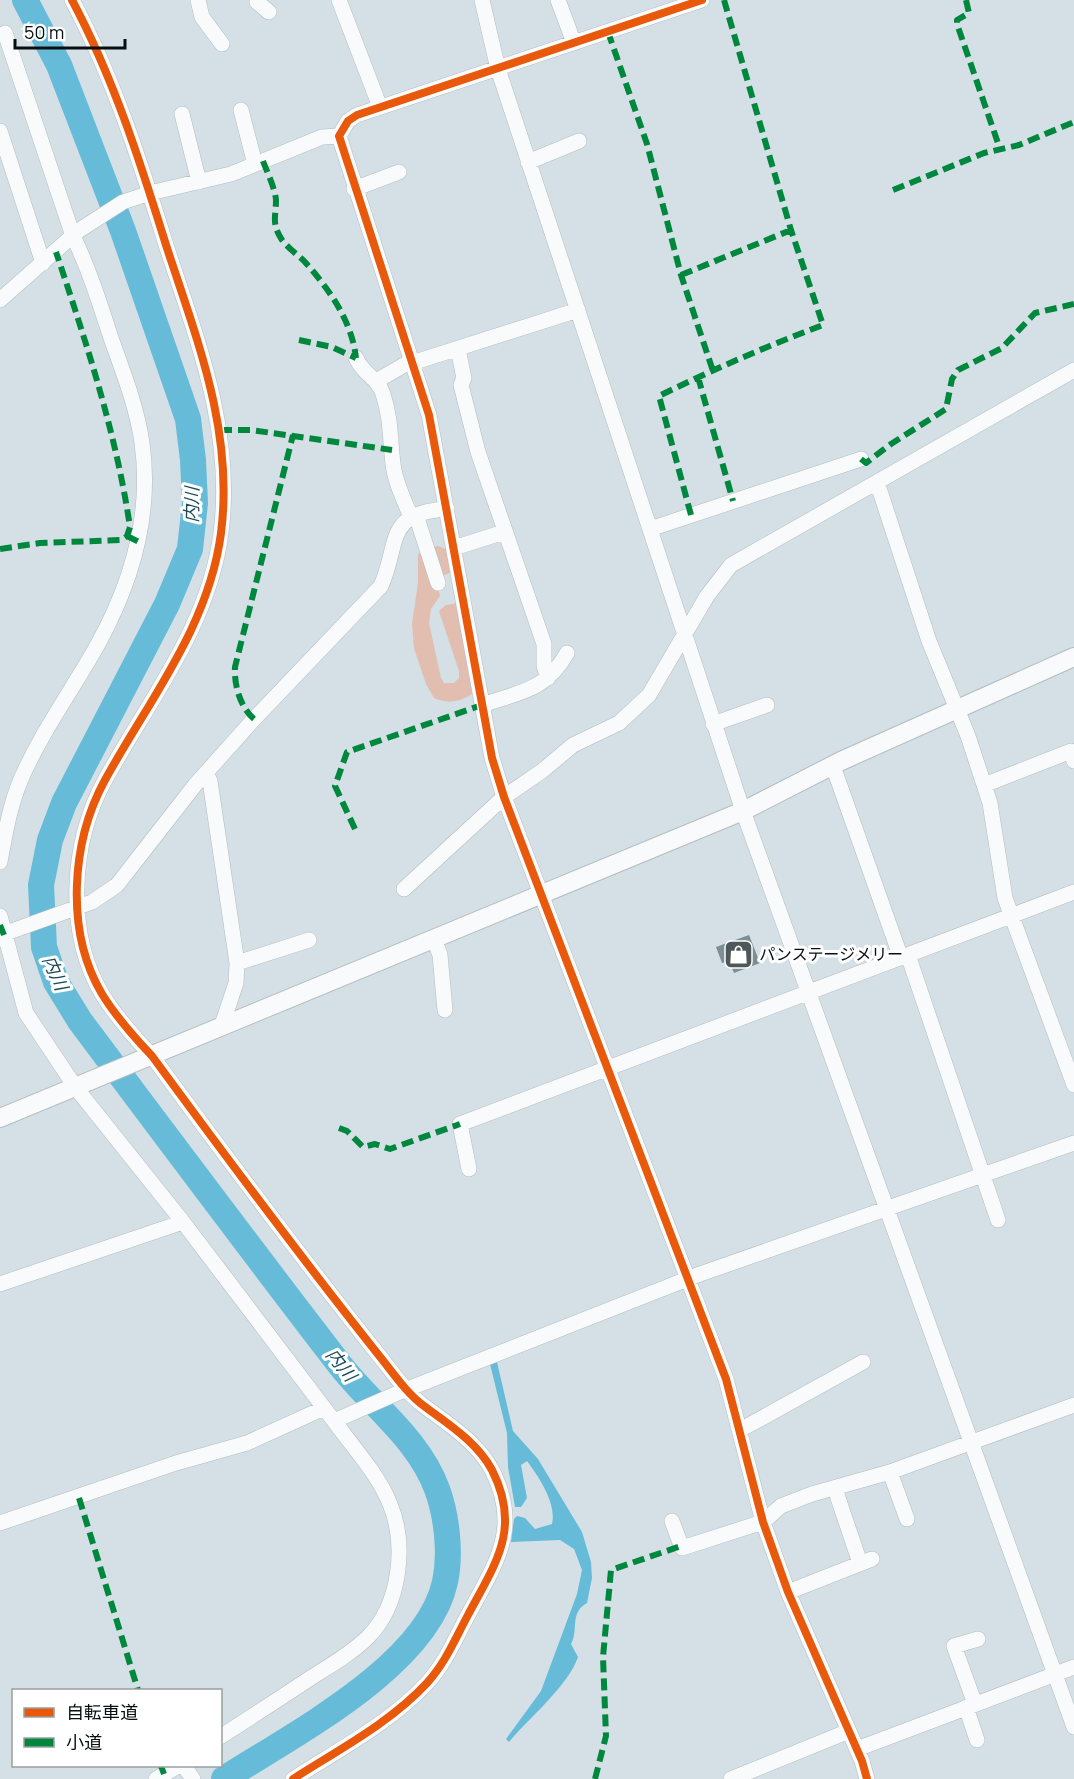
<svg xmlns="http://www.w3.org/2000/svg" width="1074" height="1779" viewBox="0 0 1074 1779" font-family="Manrope,'Noto Sans JP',sans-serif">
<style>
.green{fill:#e1beb0}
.water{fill:#66bcd8}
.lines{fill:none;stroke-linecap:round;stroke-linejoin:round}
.river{stroke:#66bcd8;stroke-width:26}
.building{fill:#7d8f95}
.minor-casing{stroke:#b3bdc1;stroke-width:16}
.tertiary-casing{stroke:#b3bdc1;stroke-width:20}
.minor{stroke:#f9fafb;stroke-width:15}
.tertiary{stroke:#f9fafb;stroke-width:18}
.quiet{stroke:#00873e;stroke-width:6;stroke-dasharray:12 6;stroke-linecap:butt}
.cycleway-casing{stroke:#fff;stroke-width:11}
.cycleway{stroke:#e8590c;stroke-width:8}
.labels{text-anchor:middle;stroke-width:6;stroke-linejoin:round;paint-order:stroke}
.poi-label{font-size:16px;fill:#060e11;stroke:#fff;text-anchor:start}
.water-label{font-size:18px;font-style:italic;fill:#1b4b5b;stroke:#fff}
</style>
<rect width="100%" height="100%" fill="#d4e0e5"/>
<!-- green -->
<path class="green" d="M438 546 448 550 452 572 442 576 438 587 440 596 431 609 429 623 441 678 444 683H454L459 678V671L439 611 446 605 459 603 473 693C462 702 447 704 434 698L426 684 414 648 412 624 418 583V555L421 551Z"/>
<!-- water -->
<path class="water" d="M497 1362 513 1431 538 1459 582 1532 591 1562 592 1578 587 1603C569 1613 579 1630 571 1644L578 1657C568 1686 530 1717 509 1742L506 1739 541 1691 577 1594 582 1570 574 1549 560 1540 511 1542 514 1519 517 1516 525 1518 535 1529 552 1524C557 1503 538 1476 527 1461L521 1465 527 1498 521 1507H515L508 1467 507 1433 490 1364Z"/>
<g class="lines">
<!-- river -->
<path class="river" d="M25 0 59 65 123 231 188 419 193 460 195 503 190 549 167 604 64 803 50 840 41 885 44 947 56 982 80 1021C166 1136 252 1251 340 1365 372 1406 418 1438 437 1489 447 1516 451 1554 445 1582 427 1666 292 1735 224 1779"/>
</g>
<!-- building -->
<path class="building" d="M749 935 760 963 734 973 729 961 722 963 716 947Z"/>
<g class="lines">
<defs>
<path id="minor" d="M72 0C113 77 140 161 166 245 197 340 234 431 221 533 209 626 149 700 105 780 71 842 65 932 102 994 116 1017 134 1037 152 1056 226 1157 300 1256 377 1353 391 1370 406 1393 424 1406 448 1424 477 1442 492 1470 522 1529 495 1564 468 1615 455 1639 446 1662 427 1683 390 1723 338 1750 293 1779
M198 0 202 17 222 44
M339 0 380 107
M482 0 498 69 743 811 1074 1727
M558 0 574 43
M702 0 357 115 348 121 339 136 429 415 492 758 504 797 726 1379 763 1522 788 1592 862 1761 867 1779
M257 2 269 12
M241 110 255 164
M182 114 199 182
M0 131 43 263
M528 162 579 141
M354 189 399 172
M0 300 78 231 123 202 150 193 231 174 322 137 339 136
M458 349 464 378 461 385 478 452 544 644V666L548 678
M356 358C364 376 377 376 383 394 391 418 390 439 393 464 395 482 404 500 411 517
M412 363 578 310
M378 380 411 361
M877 482 929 641 968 736 990 803 1005 898 1074 1085
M416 515 438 583
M650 529 861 459
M454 548 504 532
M482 705C520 692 547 690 567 653
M713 724 767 705
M833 766 901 958
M206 773 210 781 237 963 236 983 221 1028
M984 785 1071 751 1074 761
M0 862C5 834 10 805 21 779 42 731 73 689 98 644 132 582 152 514 142 443 137 407 123 372 111 338 100 304 89 269 73 236L5 33
M404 889 504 797 542 771 573 745 619 723 649 695 707 596 731 565 1074 370
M0 916 26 1013 76 1088 183 1222
M0 939 9 932 92 902 117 885 195 785 254 719 381 586C400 543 384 513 447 509
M434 939 440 955 445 1010
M908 955 998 1220
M237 963 309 940
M469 1169 460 1124 1074 892
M0 1284 183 1222 334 1421 400 1392 700 1274 1074 1143
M740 1430 863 1362
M890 1472 907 1519
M835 1489 860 1563
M672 1521 682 1548 763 1522 781 1506 812 1494 890 1472 1074 1405
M0 1523 176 1463 247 1443 324 1408
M788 1592 872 1559
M975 1704 954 1646 978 1639
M966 1707 977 1740
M220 1737C251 1717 282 1697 312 1677 331 1665 352 1653 368 1637 400 1605 407 1545 390 1504 378 1474 353 1447 334 1421
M857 1749 1074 1667
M184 1766 193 1779
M156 1779 178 1766
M731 1779 849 1731"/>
<path id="tertiary" d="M0 1118 743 811 841 761 1074 657"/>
</defs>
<!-- minor casing -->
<use href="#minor" class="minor-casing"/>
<!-- tertiary casing -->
<use href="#tertiary" class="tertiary-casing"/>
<!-- minor -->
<use href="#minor" class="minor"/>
<!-- tertiary -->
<use href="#tertiary" class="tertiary"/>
<!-- quiet -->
<path class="quiet" d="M966 0 969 13 957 20V24L1000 149
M608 32 647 144 681 275 713 371
M263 161C267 172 275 188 276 200 276 217 271 223 282 240 288 248 298 255 305 262 329 289 352 321 356 358
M893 190 984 153 1019 145 1074 122
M681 275 791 230
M299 340 332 347 356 358
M698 377 733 501
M220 430H251L392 450
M861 459 866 463 891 444 946 409 952 379 958 370 1002 348 1035 313 1074 304
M691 515 659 396C712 370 767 346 823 325L791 230 724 0
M127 536 139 542
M0 549 40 543 121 540 127 536 130 527C116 432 86 342 56 252
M254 719C240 707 234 685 235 667L293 435
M355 829 335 786 347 752 482 705
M0 925 4 935
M339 1128 347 1131 363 1147 375 1144 390 1149 460 1124
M79 1498 138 1690
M161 1766 164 1774
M595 1779 606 1736 603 1657 611 1570 681 1546"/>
<defs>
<path id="cycleway" d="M72 0C113 77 140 161 166 245 197 340 234 431 221 533 209 626 149 700 105 780 71 842 65 932 102 994 116 1017 134 1037 152 1056 226 1157 300 1256 377 1353 391 1370 406 1393 424 1406 448 1424 477 1442 492 1470 522 1529 495 1564 468 1615 455 1639 446 1662 427 1683 390 1723 338 1750 293 1779
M702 0 357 115 348 121 339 136 429 415 492 758 504 797 726 1379 763 1522 788 1592 862 1761 867 1779"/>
</defs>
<!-- cycleway casing -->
<use href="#cycleway" class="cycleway-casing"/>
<!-- cycleway -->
<use href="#cycleway" class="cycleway"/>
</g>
<!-- icons -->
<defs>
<symbol id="shop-square" viewBox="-11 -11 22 22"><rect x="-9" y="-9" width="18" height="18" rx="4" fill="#4e585b" stroke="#fff"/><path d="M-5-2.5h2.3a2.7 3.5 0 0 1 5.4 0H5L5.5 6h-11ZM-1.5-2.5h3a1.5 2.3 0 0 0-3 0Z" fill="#fff"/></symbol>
</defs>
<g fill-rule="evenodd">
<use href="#shop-square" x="722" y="938" width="33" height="33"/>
</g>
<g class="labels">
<!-- poi labels -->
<g class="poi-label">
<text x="759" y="960">パンステージメリー</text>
</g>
<!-- water labels -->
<g class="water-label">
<text transform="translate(192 505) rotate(-89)" y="6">内川</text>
<text transform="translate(55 973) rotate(66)" y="6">内川</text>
<text transform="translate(341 1365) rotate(51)" y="6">内川</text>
</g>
</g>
<!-- legend -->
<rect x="12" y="1689" width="210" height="78" fill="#ffffff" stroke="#9b9fa0" stroke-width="1.5"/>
<rect x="24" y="1708" width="30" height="9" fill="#e8590c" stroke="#9b9fa0" stroke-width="1.5"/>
<text x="66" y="1719" font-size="18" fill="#060e11">自転車道</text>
<rect x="24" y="1738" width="30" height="9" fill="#00873e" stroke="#9b9fa0" stroke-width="1.5"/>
<text x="66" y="1749" font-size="18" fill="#060e11">小道</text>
<!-- scale -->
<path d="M15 39v9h110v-9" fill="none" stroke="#060e11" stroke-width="3"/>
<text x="24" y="39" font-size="18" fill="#060e11" stroke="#ffffff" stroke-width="4.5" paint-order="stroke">50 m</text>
</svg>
